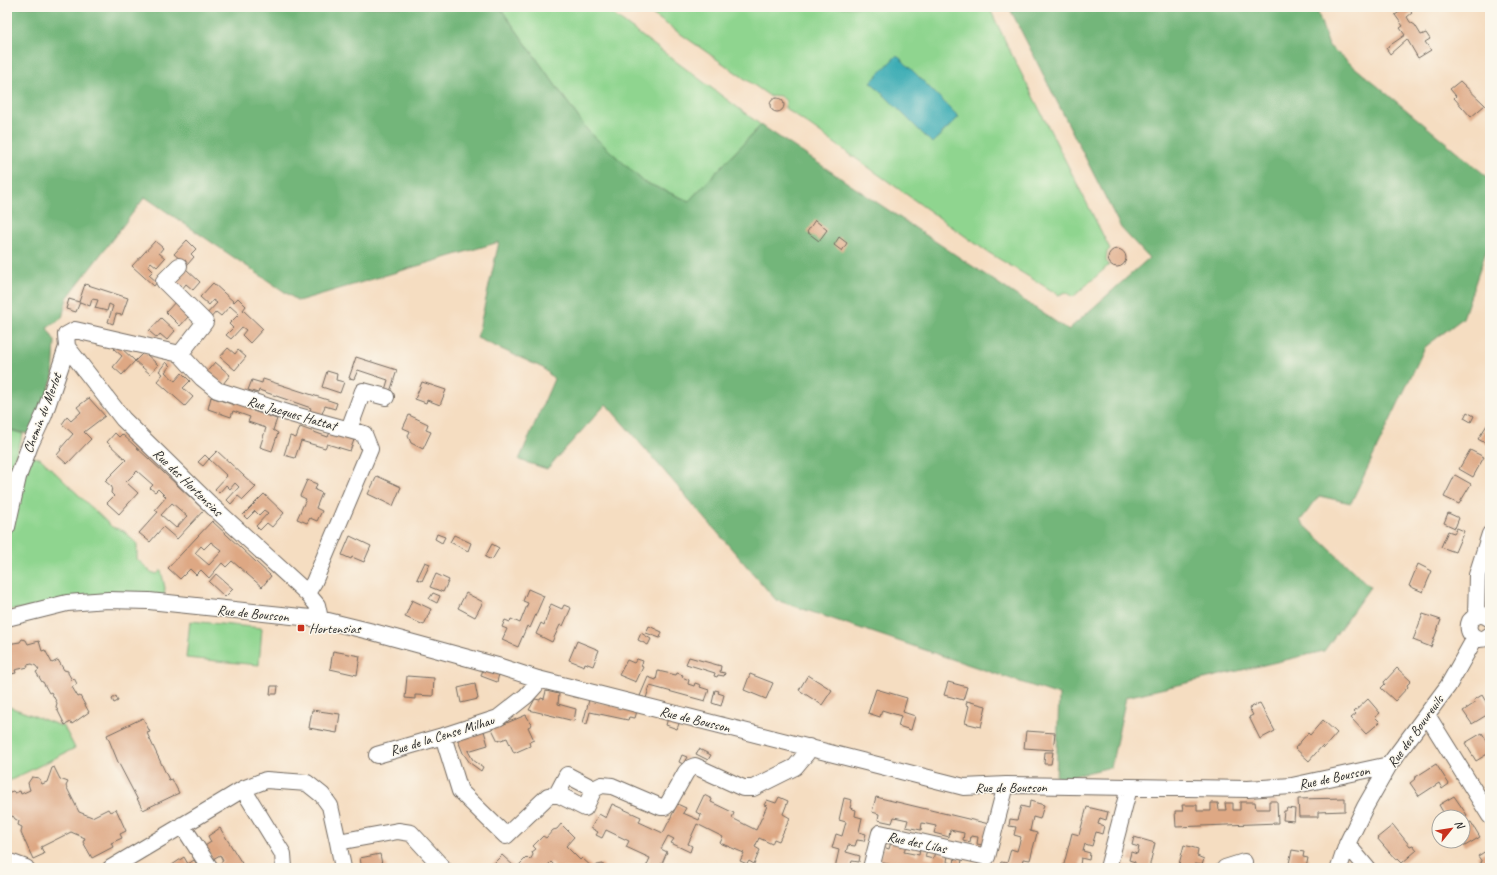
<svg xmlns="http://www.w3.org/2000/svg" width="1497" height="875" viewBox="0 0 1497 875" font-family="Caveat,sans-serif">
<style>
.green{fill:#8fd58f;stroke:#5d805d;fill-rule:evenodd}
.forest{fill:#73b67a;stroke:#4f7052}
.water{fill:#3cadb5;stroke:#346c70}
.building{fill:#dea884;fill-rule:evenodd}
.lines{fill:none;stroke-linecap:round;stroke-linejoin:round}
.minor-casing{stroke:#726960;stroke-width:18}
.minor{stroke:#fff;stroke-width:16}
.poi-dot{fill:#c8321e;stroke:#fbf7ec;stroke-width:1.5}
.labels{text-anchor:middle;stroke-width:3;stroke-linejoin:round;paint-order:stroke}
.street-label{font-size:14px;fill:#2b2b2b;stroke:#fbf7ec}
.poi-label{font-size:14px;fill:#2b2b2b;stroke:#fbf7ec;text-anchor:start}
</style>
<rect width="100%" height="100%" fill="#fbf7ec"/>
<filter id="ink" filterUnits="userSpaceOnUse"><feTurbulence type="fractalNoise" baseFrequency=".025" numOctaves="2"/><feDisplacementMap in="SourceGraphic" scale="8" xChannelSelector="R" yChannelSelector="G"/><feConvolveMatrix kernelMatrix="1 2 1 2 8 2 1 2 1" color-interpolation-filters="sRGB"/></filter>
<filter id="wash" filterUnits="userSpaceOnUse"><feTurbulence type="fractalNoise" baseFrequency=".012" numOctaves="4" result="noise"/><feDisplacementMap in="SourceGraphic" scale="16" xChannelSelector="R" yChannelSelector="G"/><feGaussianBlur stdDeviation="0.9" result="paint"/><feColorMatrix in="noise" values="0 0 0 0 0 0 0 0 0 0 0 0 0 0 0 0 0 1.4 0 .05"/><feComposite in="paint" operator="in"/></filter>
<g filter="url(#wash)">
<rect width="100%" height="100%" fill="#f5ddc1"/>
<!-- green -->
<path class="green" d="M498 7H603L761 125 689 201 644 182 588 131 501 9Z
M642 7H989L1012 55 1110 249 1107 252 1106 261 1109 265 1073 297 1065 292 1059 295 986 251 785 108 786 101C781 96 778 94 771 97ZM897 55 959 117 932 143Z
M7 429 23 434 7 481Z
M31 457 40 458 112 527 124 531 137 544V559L151 572 157 574 161 570 165 588 164 596 7 610V543L23 471Z
M190 621 262 628 259 665 186 658Z
M7 706 64 727 75 748 7 782Z"/>
<!-- forest -->
<path class="forest" d="M7 7H498L501 9 588 131 644 182 689 201 761 125 1068 330 1149 258 1121 228 1009 7H1316L1329 46 1490 179V240L1463 318 1425 347 1351 503 1319 496 1300 521 1370 587 1324 651 1126 697 1111 767 1056 780 1059 695 776 600 606 404 547 469 519 460 554 379 543 368 477 338 499 242 298 301 145 197 67 298 62 318 47 328 55 341 53 377 32 435 7 429Z"/>
<!-- water -->
<path class="water" d="M897 55 959 117 932 143 871 82Z"/>
<g id="blocks">
<!-- building -->
<path class="building" d="M1407 7 1412 13 1407 17 1410 22 1415 25 1421 35 1426 33 1430 39 1425 42 1431 50 1418 58 1407 39 1390 54 1386 48 1405 35 1400 28 1403 26 1395 15Z
M1460 81 1485 105 1471 117 1454 98 1456 96 1450 89Z
M770 105a7 7 0 1 1 14 0a7 7 0 1 1-14 0Z
M815 220 827 230 819 241 807 232Z
M839 237 847 243 842 251 834 245Z
M187 240 196 249 191 254 194 257 187 265 174 254Z
M155 241 163 248 159 253 165 258 157 267 151 262 148 266 153 271 149 275 157 282 154 286 132 266Z
M1108 258a9 9 0 1 1 18 0a9 9 0 1 1-18 0Z
M186 269 200 282 193 290 186 284 182 289 174 281Z
M213 283 234 302 238 298 246 306 243 310 263 329 250 343 242 335 246 330 242 327 231 339 226 335 233 328 229 324 239 314 230 306 221 316 216 312 209 320 205 316 217 303 213 300 209 305 200 297Z
M85 284 128 298 122 315 116 314 113 324 108 322 113 306 109 304 107 311 95 308 98 300 92 299 90 306 80 302 76 312 66 309 69 299 79 302Z
M177 300 185 307 182 311 188 317 180 326 166 312Z
M161 318 175 331 167 340 160 334 157 338 149 331Z
M118 345 135 361 122 375 113 367 122 356 114 349Z
M228 348 235 354 238 350 246 357 235 370 220 357Z
M144 352 158 365 150 374 135 361Z
M356 357 397 370 390 392 385 390 388 380 358 370 354 379 349 378Z
M166 362 170 366 165 372 175 381 182 373 190 381 183 388 193 397 185 406 157 381 163 374 159 371Z
M215 362 230 375 223 384 216 379 213 383 204 375Z
M327 371 337 374 336 380 344 382 340 393 322 387Z
M263 379 337 403 335 409 325 406 320 419 308 415 311 408 259 390 258 393 248 390 252 380 262 383Z
M422 382 446 390 440 405 427 400 426 403 415 399Z
M211 397 234 405 236 400 255 406 253 411 277 419 273 430 278 433 272 451 260 447 266 428 248 422 250 417 233 411 231 417 208 409Z
M89 398 105 416 84 432 91 439 67 464 57 455 61 450 60 449 73 434 62 424 67 417 71 421 81 412 77 407Z
M1467 412 1474 416 1471 422 1464 418Z
M409 415 428 424 426 430 431 432 423 449 411 443 408 436 410 431 403 428Z
M1487 425 1490 427V446L1478 439Z
M300 427 328 437 330 432 354 440 350 451 327 444 325 448 301 441 295 458 284 455 290 436 296 438Z
M115 433 119 437 122 434 204 510 177 539 163 527 150 542 139 533 158 512 155 510 166 497 158 489 155 492 150 488 153 485 137 471 126 482 138 493 119 514 107 503 114 496 111 493 112 487 105 481 126 460 107 442ZM172 503 187 516 176 528 161 515Z
M1470 450 1484 457 1473 477 1459 469Z
M217 451 256 487 243 500 238 496 231 504 227 500 239 487 235 483 230 489 226 485 219 493 215 489 227 476 209 459Z
M205 455 209 459 203 466 198 462Z
M1455 475 1471 484 1459 504 1444 497Z
M377 476 401 487 393 506 368 494Z
M307 480 317 484 315 490 322 493 316 508 322 511 317 521 310 518 307 523 297 519 306 499 300 496Z
M264 494 284 513 272 527 267 523 260 530 256 526 268 513 264 510 259 515 255 511 247 519 243 515Z
M1448 513 1459 518 1455 528 1444 523Z
M212 521 271 576 262 587 232 561 226 567 222 563 209 578 201 570 196 575 190 569 180 579 168 568ZM211 542 222 551 209 565 195 553 201 546 204 549Z
M1457 528 1464 531 1455 552 1441 547 1448 531 1454 533Z
M437 534 445 537 442 543 435 539Z
M454 535 471 543 468 551 450 542Z
M350 536 371 546 364 562 352 557 351 559 342 555Z
M492 544 499 548 492 560 485 557Z
M425 562 430 564 422 581 417 579Z
M1418 564 1432 571 1423 592 1409 586Z
M216 574 233 589 225 597 209 582Z
M436 574 449 580 443 592 430 587Z
M528 589 544 596 530 628 527 626 518 647 502 640 507 629 502 627 505 620 510 622 511 619 520 623 528 603 523 601Z
M433 593 440 596 437 603 429 599Z
M466 593 483 602 475 617 458 608Z
M412 600 431 609 424 625 405 617Z
M551 604 562 609 564 605 571 608 563 626 560 625 552 642 536 634 541 623 544 625Z
M1423 614 1441 620 1431 647 1413 640Z
M649 626 662 632 660 638 646 633Z
M641 633 651 639 648 645 638 640Z
M22 639 26 640 28 644 39 641 42 651 45 650 52 663 58 660 64 670 68 671V673L72 680 74 678 77 684 72 687 78 697 80 696 89 712 72 724 71 722 65 725 56 707 57 703 51 692 49 693 43 682H42L36 672 39 670 36 666 32 664 27 665 28 667 15 670 16 673 7 675V644L20 642Z
M577 641 599 650 593 666 585 663 584 666 569 660Z
M333 651 360 656 357 675 330 669Z
M689 657 721 666 720 672 725 673 724 676 718 675 717 677 714 676 715 673 686 664Z
M637 659 643 661 641 666 643 667 636 682 619 675 627 660 634 663Z
M1397 668 1411 681 1407 685 1408 687 1395 701 1381 688 1385 684 1384 682Z
M483 669 499 674 497 682 481 676Z
M658 671 676 675 677 673 683 675 682 677 689 680 688 684 694 686 695 683 701 685 700 687 709 690 705 701 650 686 646 698 640 696 648 677 656 680Z
M750 674 773 683 766 699 744 690Z
M808 675 832 690 822 705 799 690Z
M407 676 434 678 433 696 415 695V699L405 698Z
M948 682 967 687 963 700 944 695Z
M475 684 478 699 461 703 458 688Z
M271 686H278L277 694H270Z
M876 689 907 698 903 712 915 716 911 730 898 726 901 716 882 710 880 717 868 713Z
M715 690 719 691 718 693 724 695 721 706 712 703Z
M546 691 559 694 558 704 576 709 574 721 529 710 535 699 540 700 541 698 544 699Z
M1482 695 1490 709V713L1472 724 1463 711 1475 703 1474 700Z
M116 696 118 701 114 703 112 699Z
M1368 699 1380 713 1375 717 1380 722 1366 734 1351 718 1356 714 1354 712Z
M589 700 637 711 635 718 629 717 628 720 590 712 587 724 583 723Z
M967 701 986 706 981 727 965 723 969 706 966 705Z
M1260 703 1275 731 1260 739 1249 717 1253 715 1249 708Z
M312 710 340 714 337 733 309 728Z
M526 715 532 725 528 727 534 740 529 742 530 746 514 753 507 738 498 741 492 729Z
M143 718 150 732 147 733 169 780 172 779 179 793 143 810 118 762 107 735Z
M668 718 680 721 677 729 666 725Z
M1323 720 1337 733 1324 748 1322 746 1309 761 1295 748 1308 733 1310 735Z
M484 731 488 745 468 751 473 760 483 767 481 771 470 763 463 753 457 738Z
M1026 731 1055 733 1053 750 1024 748Z
M1482 733 1490 746V755L1489 753 1476 761 1465 743Z
M699 749 711 755 708 760 696 754Z
M1045 752H1053L1051 764H1044Z
M682 755 687 757 683 764 679 762Z
M1436 764 1449 784 1442 789 1439 783 1419 796 1410 783 1415 779 1414 778Z
M54 767 60 779 68 782 66 786 79 812 92 817 108 809 110 812 116 809 126 831 120 834 122 838 111 843 113 847 92 858 83 842 85 838 71 832 41 847 44 854 33 859 21 833 22 827 18 825 19 821 15 819 13 816 7 819V793L13 791 15 793 20 791 21 794 30 790 28 783 32 777 39 778 42 784 47 782 52 768Z
M704 795 712 799 711 802 734 813 732 818 756 830 767 806 764 805 767 800 776 803 779 797 788 801 783 814 790 818 779 841 774 839 772 844 759 838 755 847 760 850 754 864 749 861 747 864 740 861 744 853 720 843 723 837 697 824 688 844 692 846 690 852 671 843 674 839 668 836 661 849 667 852 660 868H649L646 867 650 858 626 847 629 841 606 830 602 838 596 835 598 832 591 828 599 814 606 818 612 804 641 817 639 822 663 833 675 809 670 807 673 802 686 808 683 813 699 820 701 815 696 812Z
M1454 796 1467 815 1464 817 1468 823 1471 822 1480 837 1465 846 1463 842V817H1446L1439 805Z
M876 797 989 824 983 845 977 844 978 837 971 836 970 842 963 840 964 833 950 830 949 837 934 833 936 826 922 823 921 830 906 827 908 820 894 817 892 823 878 820 879 814 872 812Z
M844 798 852 800 850 808 856 810 855 816 862 818 859 832 866 834 864 841 857 840 855 846 848 845 846 852 860 856 859 862 852 861 850 868H835L839 850 832 848 836 834 842 836 846 822 839 820Z
M1345 798V811L1318 812V817H1299L1298 799Z
M1030 801 1044 805 1040 819 1033 817 1030 831 1037 833 1030 860 1023 859 1021 868H999L1001 862 1007 863 1011 849 1017 851 1021 837 1014 835 1016 827 1009 826 1010 819 1017 820 1021 806 1029 808Z
M1269 801H1277L1278 823 1176 827 1175 811H1183L1182 805H1197V811H1211V803H1218L1219 810H1226L1225 803H1233V810H1240V802H1255L1256 809H1269Z
M1087 807 1108 812 1106 820 1100 818 1098 824 1104 826 1102 834 1096 832 1092 846 1085 844 1083 851 1090 853 1089 860 1081 858 1080 865 1087 867 1086 868H1063L1072 833 1079 835Z
M1287 808 1295 809 1294 821 1283 820 1284 811H1286Z
M561 824 574 837 566 846 580 860 582 858 593 868H554V865L551 862 545 868H489L502 855 516 868 527 857 530 860 533 855 532 852 536 849 533 846 543 836 546 838 553 830 557 829Z
M1393 825 1410 846 1413 845 1417 850 1402 863 1398 859 1396 860 1377 838Z
M220 828 243 865 238 868H219L217 865 223 861 220 855 213 859 205 846 211 842 208 836Z
M1134 837 1155 843 1149 868H1134L1135 862 1129 860 1131 852 1137 854 1139 847 1132 845Z
M891 842 906 845 904 852 919 855 920 849 927 850 925 857 933 859 935 852 948 855 947 862 954 864 955 857 962 859 961 866 968 868H906L879 862 883 847 889 849Z
M1184 845 1198 849 1197 856 1204 859 1202 865 1195 864 1194 868H1178Z
M1292 850 1304 852 1303 857 1308 858 1306 868H1288Z
M1486 851 1490 858V868H1476L1475 867 1482 862 1478 856Z
M380 854 382 864H386L387 868H364L363 866 361 864 360 858Z
M184 857 188 864 194 860 198 866 195 868H174L172 865Z
M603 864V868H594L597 865Z
M1120 864 1132 867V868H1119Z"/>
</g>
</g>
<g filter="url(#ink)">
<use href="#blocks" fill-opacity="0" stroke="#726960" stroke-width="1"/>
<g class="lines">
<defs>
<path id="minor" d="M179 266 164 281 205 322 180 354
M349 429 363 391 386 397
M7 527 18 477 30 445 44 415 67 347
M307 593 314 582 370 449 364 434 291 414 217 390 202 378 180 354 75 330 66 335 67 347 123 419 213 507 307 593 317 605 320 619
M1476 616 1477 575 1490 534
M7 618 67 603 108 600 149 601 320 619 373 632 501 667 538 679 964 787 1006 785 1248 789 1292 786 1389 765
M1490 619C1483 613 1476 614 1470 621 1464 634 1479 645 1490 635
M1427 715 1490 816
M443 736 460 791 506 836 548 796 557 794 567 775 594 789 602 785 612 786 661 807H665L668 804 686 772 690 768 695 766 743 788H753L795 767 806 754 809 747
M377 755 443 736 498 718 526 696 535 686 538 679
M243 789 283 854 284 868
M557 794 585 808 594 789
M182 825 210 868
M338 842 398 831 411 833 443 868
M1347 844 1367 868
M7 861 26 868
M111 868 220 803 243 789 266 780 307 783 322 795 330 806 338 842 343 868
M871 868 880 833 987 857 1006 785
M1108 868 1129 788
M1225 868 1244 862
M1339 868 1347 844 1365 807 1389 765 1448 686 1475 638"/>
</defs>
<!-- minor casing -->
<use href="#minor" class="minor-casing"/>
<!-- minor -->
<use href="#minor" class="minor"/>
</g>
</g>
<!-- markers -->
<rect class="poi-dot" x="297" y="624" width="8" height="8" rx="2"/>
<g class="labels">
<!-- street labels -->
<g class="street-label">
<text transform="translate(42 413) rotate(-69)" y="5">Chemin du Merlot</text>
<text transform="translate(292 413) rotate(16)" y="5">Rue Jacques Hattat</text>
<text transform="translate(188 482) rotate(44)" y="5">Rue des Hortensias</text>
<text transform="translate(253 613) rotate(6)" y="5">Rue de Bousson</text>
<text transform="translate(695 719) rotate(14)" y="5">Rue de Bousson</text>
<text transform="translate(1415 731) rotate(-54)" y="5">Rue des Bouvreuils</text>
<text transform="translate(442 735) rotate(-17)" y="5">Rue de la Cense Milhau</text>
<text transform="translate(1334 777) rotate(-12)" y="5">Rue de Bousson</text>
<text x="1011" y="792">Rue de Bousson</text>
<text transform="translate(917 842) rotate(12)" y="5">Rue des Lilas</text>
</g>
<!-- poi labels -->
<g class="poi-label">
<text x="309" y="633">Hortensias</text>
</g>
</g>
<!-- margin -->
<rect width="1497" height="875" fill="none" stroke="#fbf7ec" stroke-width="24"/>
<!-- north arrow -->
<g transform="translate(1451 829) rotate(60)"><circle r="19" fill="#fbf7ec" stroke="#a8a59f"/>
<path d="M0-3L7 15L0 10L-7 15Z" fill="#c8321e"/>
<text y="-6" font-size="11" font-weight="bold" text-anchor="middle" fill="#2b2b2b">N</text>
</g>
</svg>
